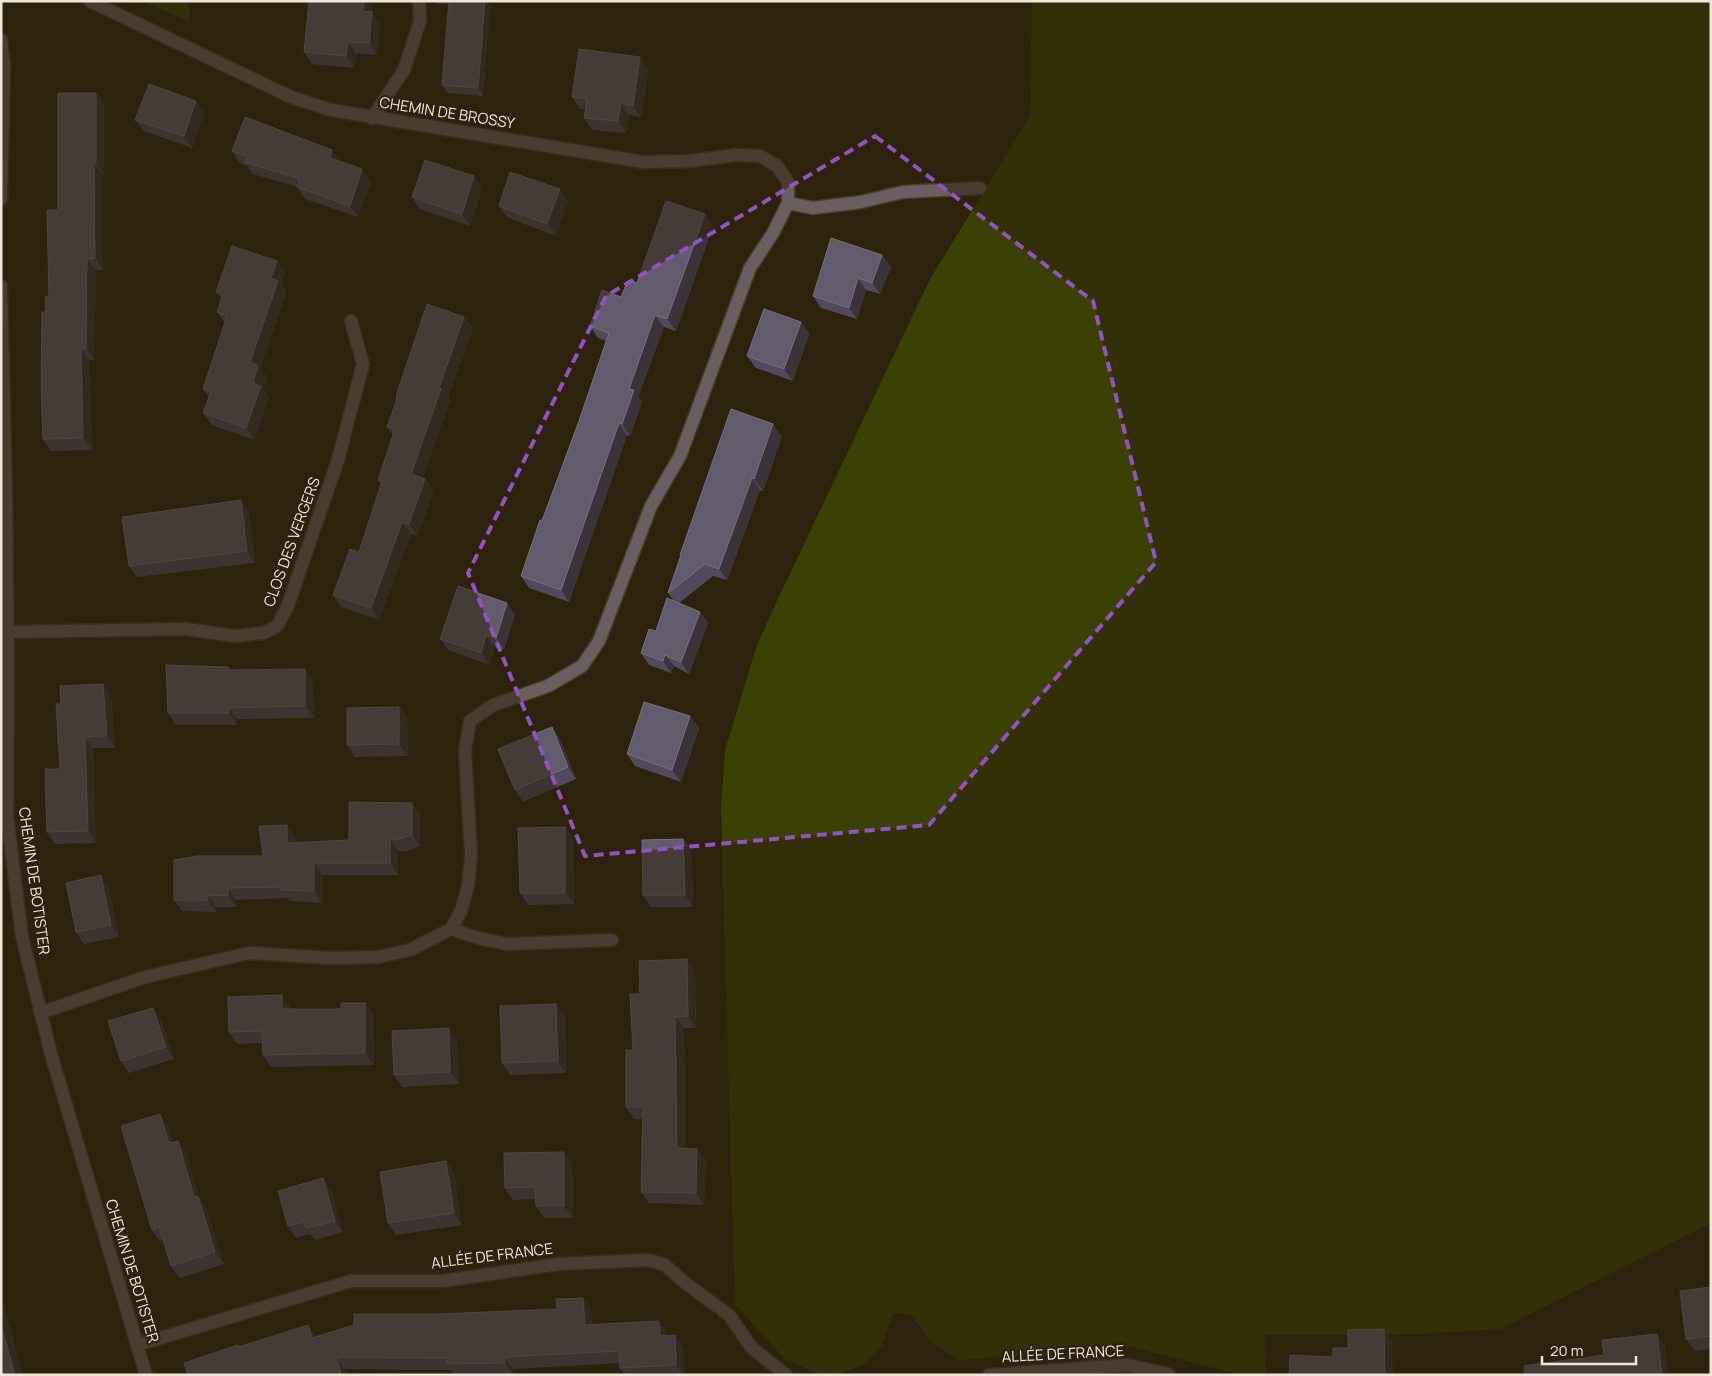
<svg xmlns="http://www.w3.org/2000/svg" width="1712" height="1376" viewBox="0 0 1712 1376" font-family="Manrope,sans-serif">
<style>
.green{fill:#3a4103}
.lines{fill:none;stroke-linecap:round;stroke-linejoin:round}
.street-casing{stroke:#483e29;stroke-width:15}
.street{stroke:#6b5e61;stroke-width:12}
.wall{fill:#514a5d}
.shaded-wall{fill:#3b3337}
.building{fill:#625b6b;stroke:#78717c}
.marked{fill:none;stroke:#9251c4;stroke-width:4;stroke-dasharray:10 6;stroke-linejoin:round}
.labels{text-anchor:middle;stroke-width:4.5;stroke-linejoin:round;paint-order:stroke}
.street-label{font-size:15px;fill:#eee7da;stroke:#2d220c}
</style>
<rect width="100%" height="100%" fill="#2d220c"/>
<!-- green -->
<path class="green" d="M143 1H188L190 22 142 1Z
M1032 1H1711V1223L1500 1329 1422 1334 1265 1335 1266 1375H1241L1132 1347 959 1360 931 1342 911 1315 893 1313 881 1347 862 1365 835 1375H821L785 1359 735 1304 721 807 725 750 757 645 776 603 930 279 1030 116Z"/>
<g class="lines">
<defs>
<path id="street" d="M1 40 4 65 1 199
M372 118 404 70 420 21 419 1
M788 203 813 208 861 202 903 192 980 188
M1 286 6 497 8 676 7 815 22 937 51 1054 146 1375
M8 632 186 629 235 636 264 633 277 626 287 608 338 460 363 364 351 321
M451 929 478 938 507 944 612 940
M40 1013 145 977 249 953 330 958 378 957 410 950 451 929 461 911 468 886 471 855 465 750 470 721 493 705 548 686 582 666 599 641 651 506 680 456 750 268 773 233 788 203V182L777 166 760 156 737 155 689 161 643 162 331 110 291 97 90 1
M137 1345 351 1281H443L559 1264 648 1260 665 1265 684 1282 729 1315 751 1347 786 1375
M989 1375 1128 1365 1168 1374"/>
</defs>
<!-- street casing -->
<use href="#street" class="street-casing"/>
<!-- street -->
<use href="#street" class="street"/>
</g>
<!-- wall -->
<path class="wall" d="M309 1H371V7L373 9 372 13 380 24 377 55 356 53 354 68 312 64 304 52Z
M436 1H486L490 7 483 96 448 93 442 85 449 4H438Z
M640 57 648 69 641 117 629 115 626 133 592 130 584 118 585 109H580L572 97Z
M96 93 104 104V175H103V270H96L94 360H89L92 450 51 451 43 439 46 312 49 296 58 210Z
M204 113 192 148 144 131 135 120Z
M232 151 340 161 371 181 358 217 305 199 297 187 253 174 247 166 240 163Z
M482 188 470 226 420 209 412 197Z
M568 201 556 236 507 217 499 206Z
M705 214 713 226 676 331 664 327 638 397 642 402 630 436 627 435 569 602 529 588 521 576 579 421 606 341 598 338 590 326 637 283Z
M882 255 891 267 880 294 866 290 857 319 821 308 813 296Z
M277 261 285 273 281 285 286 293 260 368 267 377 263 389 269 397 254 440 212 425 203 413 209 397 203 389 225 323 217 312 222 299 216 292Z
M464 317 473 328 448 398 450 401 422 478 425 479 434 491 417 536 411 534 379 620 341 607 333 595 359 552 381 484 378 480 393 435 387 427Z
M801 322 809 334 793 381 756 368 747 356Z
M782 436 763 491 760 490 727 580 713 576 679 603 700 612 708 623 689 674 674 666 671 673 649 665 641 653 656 631 674 601 668 593 681 556 680 555Z
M249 512 255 563 137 577 129 566Z
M515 614 504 649 494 647 489 665 448 650 440 639Z
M228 667 230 670 313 680 314 718 237 719V725H176L168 713Z
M103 684 111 696 115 748H93L96 843 55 844 47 832 60 769Z
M399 707 407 718 408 756 355 757 347 745Z
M690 716 699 728 681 782 635 766 627 754Z
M560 739 576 779 523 802 515 790Z
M412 803 420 814V846L408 851H398V875H323L322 903 290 901 288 898 236 900V907H216V912L182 911 174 900 263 856 287 825 295 837V843L349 840Z
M565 827 573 839 574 904 528 905 520 893Z
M683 839 691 850 693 907H651L643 895Z
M109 887 119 937 84 944 76 932Z
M695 971 696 1028H684L685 1149H697L706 1161 704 1205 649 1203 641 1192 643 1119H634L626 1107 640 994Z
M365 1003 373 1015 374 1065 271 1067 263 1055V1043L237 1044 229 1032 290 1007V1009H341Z
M556 1004 565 1016 566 1073 510 1075 502 1063Z
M161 1019 174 1059 129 1073 121 1061Z
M457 1040 459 1084 402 1087 394 1075Z
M168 1126 173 1142 186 1152 199 1198 206 1208 224 1264 180 1278 171 1266 163 1240 160 1241 152 1230Z
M446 1161 454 1173 462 1225 396 1235 388 1223Z
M572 1163 573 1218H544L536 1206V1199L513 1200 505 1188Z
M323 1178 331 1190 343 1232 315 1240 310 1234 296 1238 288 1226Z
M1711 1287V1349L1695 1351 1686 1339Z
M583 1298 591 1310 592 1324 667 1332V1336L683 1347 685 1375H625L620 1368V1363L513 1369V1374L500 1375H454L451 1370 344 1369 346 1375H188L239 1346 316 1337 438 1314 557 1309Z"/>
<!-- shaded-wall -->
<path class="shaded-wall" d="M364 1H371V7L373 9 372 13 380 24 377 55 369 43 363 11Z
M485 1H486L490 7 483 96 478 88Z
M348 42 356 53 354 68 346 56Z
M640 57 648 69 641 117 633 106Z
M96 93 104 104V175L96 163Z
M196 101 204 113 192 148 184 136Z
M621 103 629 115 626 133 618 121Z
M332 150 341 162 330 158Z
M94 163 103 175V270L95 258Z
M362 169 371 181 358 217 350 206Z
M474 176 482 188 470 226 462 214Z
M560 189 568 201 556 236 547 224Z
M705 214 713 226 676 331 667 319Z
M882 255 891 267 880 294 872 283Z
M87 259 96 270 94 360 86 348Z
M277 261 285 273 281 285 286 293 260 368 267 377 263 389 269 397 254 440 246 428 253 383 250 362 271 278Z
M858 278 866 290 857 319 849 308Z
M655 315 664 327 638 397 642 402 630 436 622 424 629 389Z
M464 317 473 328 448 398 450 401 420 486 411 474 439 388Z
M801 322 809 334 793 381 784 369Z
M81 348 89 360 92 450 83 438Z
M619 423 627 435 569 602 561 590Z
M773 424 782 436 763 491 754 479Z
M752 478 760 490 727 580 719 569Z
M425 479 434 491 417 536 409 524Z
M241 500 249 512 255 563 247 551Z
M402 522 411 534 379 620 371 608Z
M507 603 515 614 504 649 496 638Z
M700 612 708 623 689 674 681 662Z
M486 635 494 647 489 665 481 653Z
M665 655 674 666 671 673 663 661Z
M305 669 313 680 314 718 305 706Z
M103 684 111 696 115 748 107 736Z
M399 707 407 718 408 756 399 744Z
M229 708 237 719V725L229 713Z
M690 716 699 728 681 782 672 770Z
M552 727 560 739 576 779 568 767Z
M85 737 93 748 96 843 88 831Z
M412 803 420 814V846L412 834Z
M287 825 295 837 296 855 287 843Z
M565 827 573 839 574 904 565 893Z
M390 839 398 851V875L390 863Z
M683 839 691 850 693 907 685 895Z
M314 863 323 875 322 903 314 891Z
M101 875 109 887 119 937 111 925Z
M228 888 236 900V907L228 896Z
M208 895 216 907V912L208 900Z
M687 959 695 971 696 1028 688 1016Z
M282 995 290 1007 291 1020 282 1009Z
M365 1003 373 1015 374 1065 365 1053Z
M556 1004 565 1016 566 1073 558 1061Z
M153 1008 161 1019 174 1059 166 1047Z
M675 1017 684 1028 685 1160 677 1148Z
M449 1028 457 1040 459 1084 450 1072Z
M160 1114 168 1126 177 1155 169 1143Z
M178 1141 186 1152 199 1198 206 1208 224 1264 215 1252 194 1197Z
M697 1149 706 1161 704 1205 696 1193Z
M564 1152 572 1163 573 1218 564 1206Z
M446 1161 454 1173 462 1225 454 1213Z
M323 1178 331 1190 343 1232 335 1221Z
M1 1294 23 1375H15L1 1325Z
M583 1298 591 1310 593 1336 585 1325Z
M659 1321 667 1332 668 1348 660 1336Z
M308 1325 316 1336 320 1350 312 1338Z
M1384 1329 1392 1341 1393 1375H1385Z
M1657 1334 1665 1345 1668 1375H1662Z
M675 1335 683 1347 685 1375H683L676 1365Z
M336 1357 344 1369 346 1375H342L341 1373Z
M504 1357 513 1369V1374L505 1363Z"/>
<!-- building -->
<path class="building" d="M309 1H364L363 11 372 12 369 43 348 42 346 56 304 52Z
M449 1H485L478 88 442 85Z
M579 49 640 57 633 106 621 103 618 121 584 118 587 99 572 97Z
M149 84 196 101 184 136 135 120Z
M58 93H96V163H94L95 258 87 259 86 348H81L83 438 43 439 41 384 42 312H46L45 297 49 296 47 210H58Z
M245 117 332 150 330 158 362 169 350 206 297 187 300 179 245 162 247 156 232 151Z
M425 160 474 176 462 214 412 197Z
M510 172 560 189 547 224 499 206Z
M666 201 705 214 667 319 655 315 629 389 634 390 622 424 619 423 561 590 521 576 540 520 542 521 579 421 609 333 590 326 602 290 621 297 628 280 637 283Z
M831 238 882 255 872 283 858 278 849 308 813 296Z
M232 246 277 261 271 278 278 281 250 362 258 366 253 383 261 386 246 428 203 413 211 392 203 389 227 316 217 312 223 294 216 292Z
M427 304 464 317 439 388 441 389 411 474 425 479 409 524 402 522 371 608 333 595 350 549 359 552 382 481 378 480 395 429 387 427 396 402 397 393Z
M764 309 801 322 784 369 747 356Z
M731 409 773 424 754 479 752 478 719 569 705 564 668 593 681 555H680Z
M241 500 247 551 129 566 122 517Z
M458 586 507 603 496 638 486 635 481 653 440 639Z
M667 598 700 612 681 662 665 655 663 661 641 653 649 629 656 631Z
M166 665 228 667V670L305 669V706L229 708V713H168Z
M103 684 107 736 85 737 88 831 47 832 45 769H60L56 704H61L60 686Z
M644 702 690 716 672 770 627 754Z
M399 707V744L347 745V708Z
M552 727 568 767 515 790 498 749Z
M349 802 412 803V834L400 839H390V863H314V891L282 890 281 887 228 888V896L208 895V900H174V860L197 856H263L259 826 287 825V843L349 840Z
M565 827V893H520L518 828Z
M683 839 685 895H643L642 840Z
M101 875 111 925 76 932 66 883Z
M687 959 688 1016 675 1017 677 1148 697 1149 696 1193 641 1192 643 1107H626V1050H633L630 994H640L639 961Z
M282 995V1009H341V1003H365V1053L263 1055 262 1031 229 1032 228 997Z
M556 1004 558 1061 502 1063 500 1006Z
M153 1008 166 1047 121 1061 108 1021Z
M449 1028 450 1072 394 1075 392 1031Z
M160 1114 169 1143 178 1141 194 1197 198 1196 215 1252 171 1266 159 1227 152 1230 121 1126Z
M564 1152V1206H536L535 1187 505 1188 504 1153Z
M446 1161 454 1213 388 1223 380 1172Z
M323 1178 335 1221 306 1228 304 1222 288 1226 278 1191Z
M1711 1287V1336L1686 1339 1680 1291Z
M583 1298 585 1325 659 1321 660 1336 675 1335 676 1365 620 1368 619 1351 504 1357 505 1363 447 1364V1358L336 1357 341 1373 335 1375H188L184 1363 238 1345 239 1347 308 1325 312 1338 354 1325V1314H438L557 1309 556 1299Z
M1 1325 15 1375H1Z
M1384 1329 1385 1375H1289L1290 1355 1333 1357V1348H1348V1330Z
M1657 1334 1662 1375H1525L1524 1366 1604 1355 1602 1340Z"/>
<!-- marked area -->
<path d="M0 0H1712V1376H0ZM875 136 1093 301 1156 562 929 825 585 856 468 573 606 296Z" fill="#2d220c" fill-opacity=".55" fill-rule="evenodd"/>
<path class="marked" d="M875 136 1093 301 1156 562 929 825 585 856 468 573 606 296Z"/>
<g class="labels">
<!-- street labels -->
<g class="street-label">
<text transform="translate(447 113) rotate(9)" y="5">CHEMIN DE BROSSY</text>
<text transform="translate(292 542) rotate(-70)" y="5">CLOS DES VERGERS</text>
<text transform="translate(34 881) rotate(82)" y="5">CHEMIN DE BOTISTER</text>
<text transform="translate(492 1256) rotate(-7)" y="5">ALLÉE DE FRANCE</text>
<text transform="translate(132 1271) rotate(73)" y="5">CHEMIN DE BOTISTER</text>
<text transform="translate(1063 1354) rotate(-3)" y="5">ALLÉE DE FRANCE</text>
</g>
</g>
<!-- border -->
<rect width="1712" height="1376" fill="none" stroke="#eee7da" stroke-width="5"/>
<!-- scale -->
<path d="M1542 1356v8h94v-8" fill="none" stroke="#eee7da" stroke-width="2.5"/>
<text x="1550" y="1356" font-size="15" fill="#eee7da" stroke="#2d220c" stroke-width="4" paint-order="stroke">20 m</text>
</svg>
